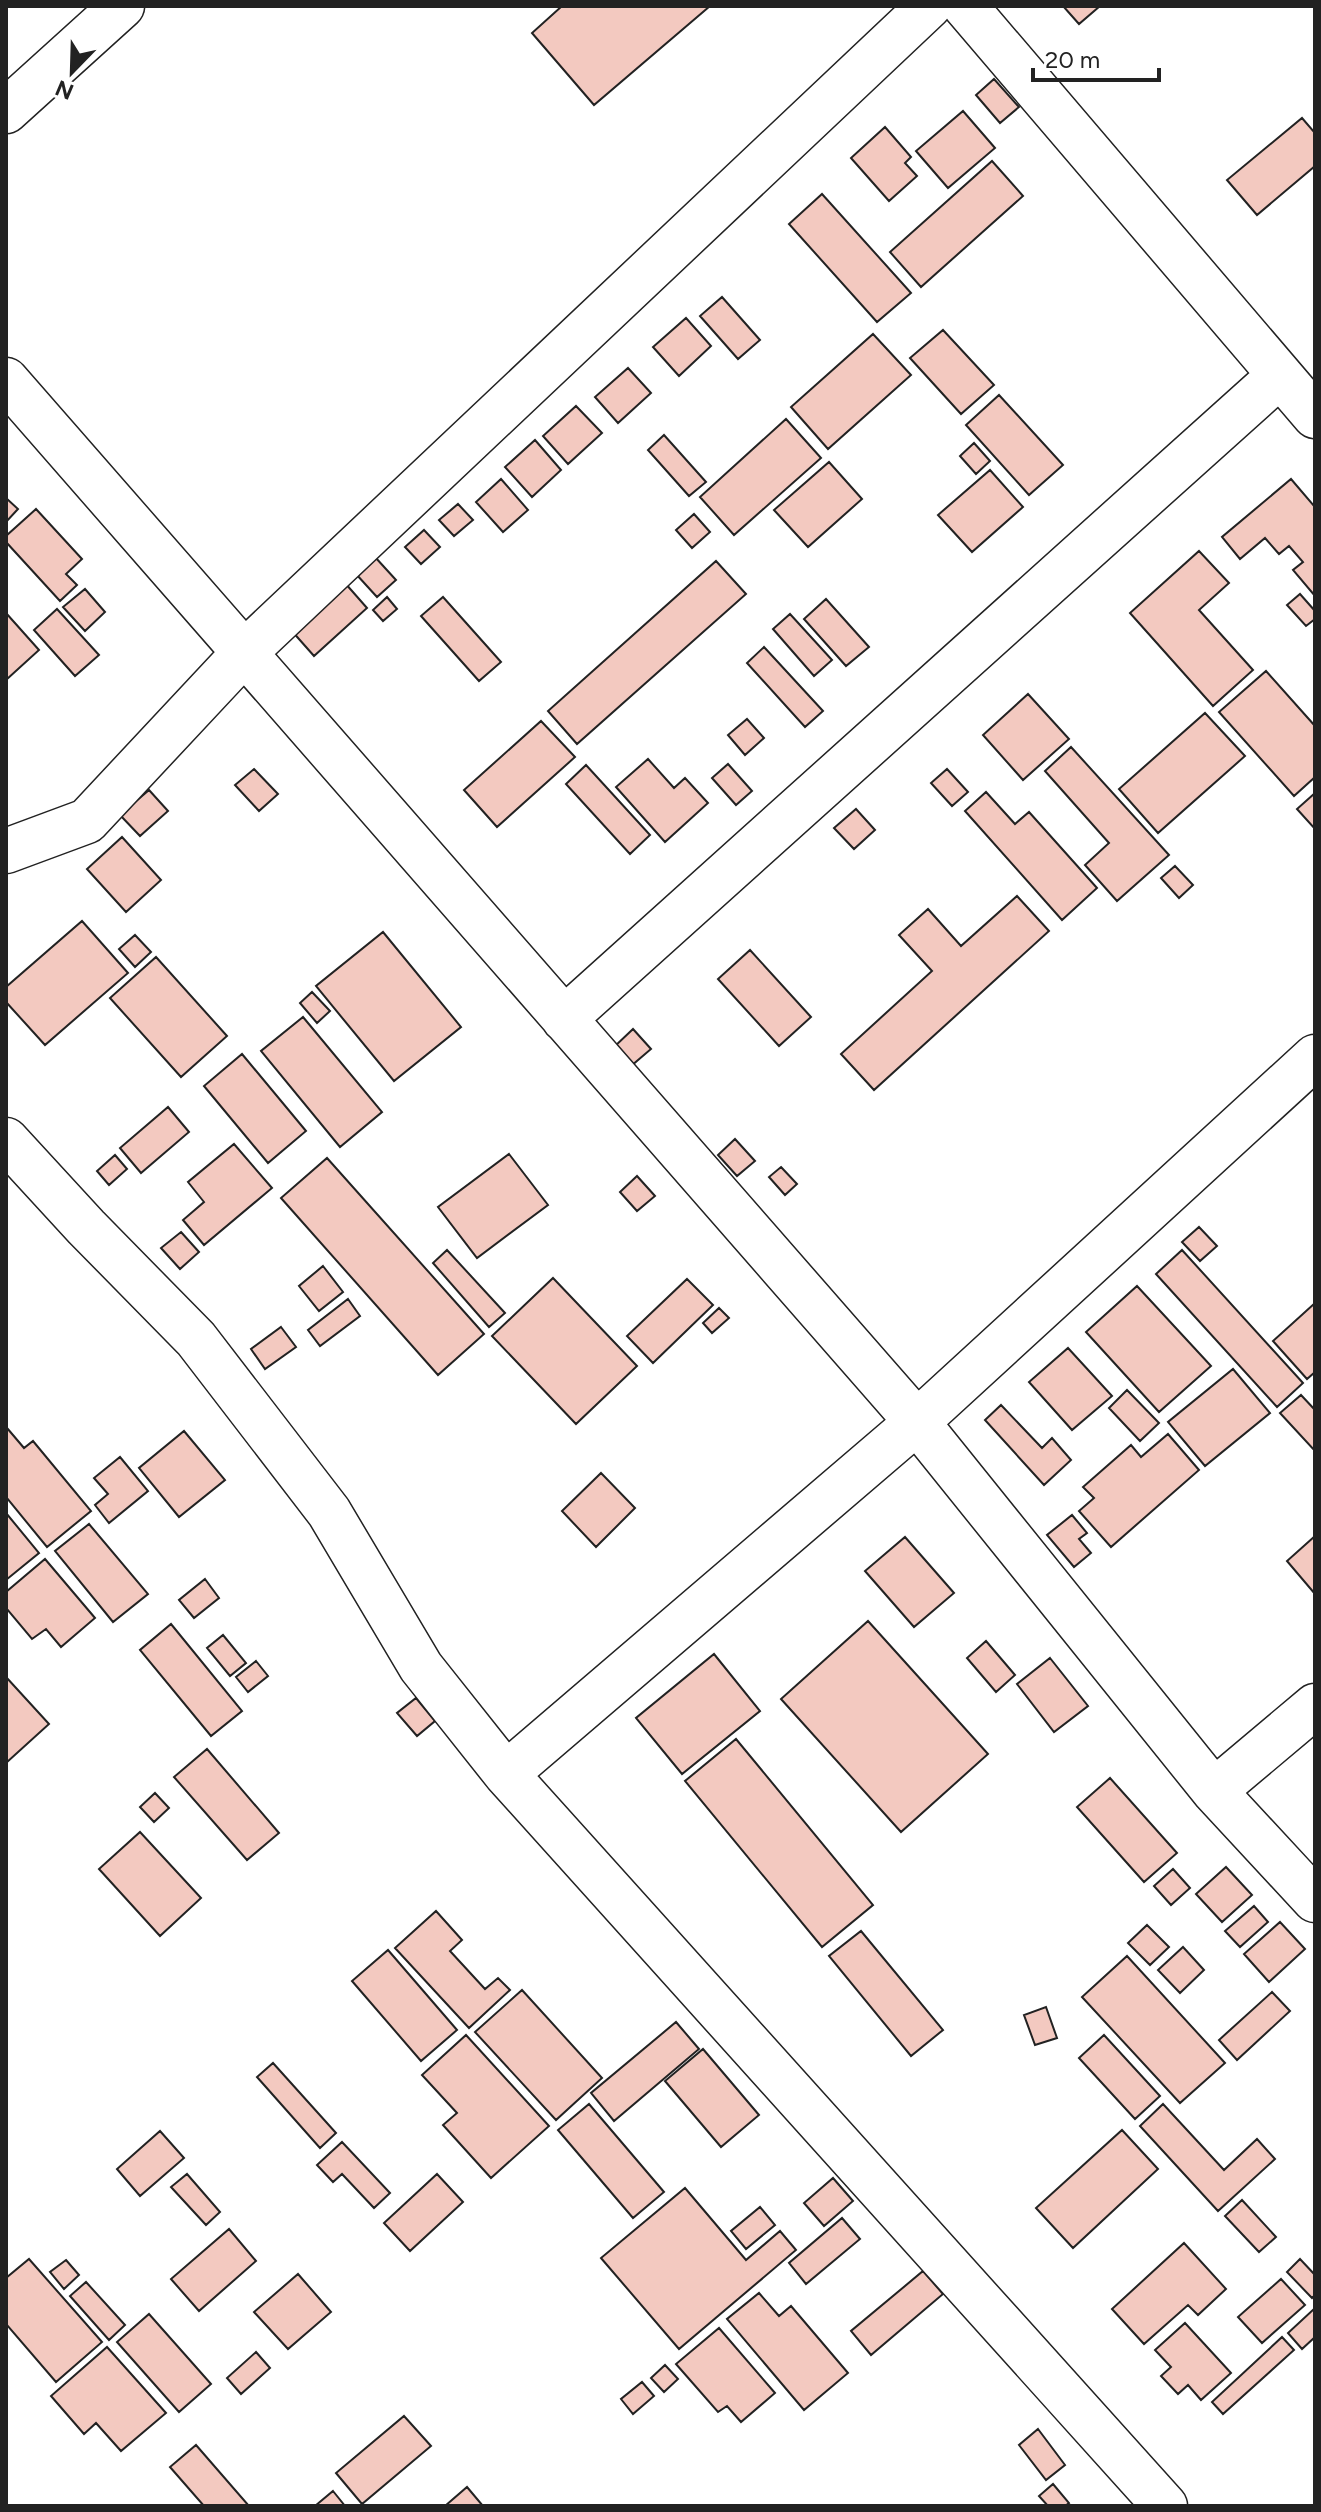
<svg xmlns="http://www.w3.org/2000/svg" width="1321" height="2512" viewBox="0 0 1321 2512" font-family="Figtree,sans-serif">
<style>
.building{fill:#f3c9c0;stroke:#222;stroke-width:2}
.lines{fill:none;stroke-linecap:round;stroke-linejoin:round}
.minor-casing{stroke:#222;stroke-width:47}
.minor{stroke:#fff;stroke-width:44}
</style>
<rect width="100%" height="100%" fill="#fff"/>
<!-- building -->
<path class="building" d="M562 6H710L594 105 532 33Z
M1063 6H1100L1079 24Z
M994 79 1019 107 1000 123 976 95Z
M963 111 995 148 948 188 916 151Z
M1302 118 1315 133V166L1257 215 1227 180Z
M885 127 911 157 905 163 917 176 889 201 851 158Z
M992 161 1023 196 921 287 890 252Z
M822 194 911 293 877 322 789 224Z
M722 297 760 340 738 359 700 316Z
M686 318 711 346 679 376 653 347Z
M943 330 994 385 961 414 910 358Z
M873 334 911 375 828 449 791 407Z
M628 368 651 393 618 423 595 397Z
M999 395 1063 465 1029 495 966 425Z
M576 406 602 433 568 464 543 436Z
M786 419 821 458 734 535 700 497Z
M664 435 706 482 689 496 648 450Z
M535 440 561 470 532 497 505 467Z
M974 443 990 461 976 474 960 456Z
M829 462 862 499 808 547 774 510Z
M990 470 1023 507 972 552 938 515Z
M501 479 528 510 503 532 476 502Z
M1291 479 1315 507V596L1293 570 1303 562 1289 546 1279 554 1265 538 1240 559 1222 537Z
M6 498 18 509 6 522Z
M458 504 473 520 454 536 439 520Z
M36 509 82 559 66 574 77 585 60 601 6 542V536Z
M694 514 710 532 692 548 676 530Z
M424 530 440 547 421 564 405 547Z
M1199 551 1229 583 1199 610 1253 670 1213 706 1130 613Z
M375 557 396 580 377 597 356 574Z
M716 561 746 594 577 744 548 711Z
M345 583 367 608 314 656 291 630Z
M85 589 105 612 85 631 63 607Z
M1300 594 1315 611V619L1306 626 1287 605Z
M387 597 397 609 383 621 373 610Z
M443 597 501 662 479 681 421 616Z
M826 599 869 647 846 666 804 619Z
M57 609 99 655 75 676 34 630Z
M6 613 39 650 6 680Z
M790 614 832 660 814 676 773 629Z
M764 647 823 711 805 727 747 663Z
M1266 671 1315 726V777L1294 796 1219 712Z
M1028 694 1069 739 1023 780 983 735Z
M1205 713 1245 756 1158 833 1119 789Z
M747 719 764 738 745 755 728 735Z
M541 721 575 757 497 827 464 790Z
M1071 747 1169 855 1117 901 1085 865 1109 843 1045 771Z
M648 759 674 788 685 778 708 803 665 842 616 787Z
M728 764 752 791 736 805 712 778Z
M586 765 650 835 630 854 566 784Z
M254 769 278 794 259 811 235 785Z
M947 769 968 792 952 806 931 783Z
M149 790 168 811 140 836 120 815Z
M986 792 1015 824 1029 812 1097 888 1062 920 965 811Z
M1315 793V829L1297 809Z
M856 809 875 830 854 849 834 828Z
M122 837 161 880 126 912 87 869Z
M1175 866 1193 885 1179 898 1161 878Z
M1017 896 1049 931 874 1090 841 1054 932 971 899 935 928 909 961 946Z
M82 921 128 973 45 1045 6 1002V987Z
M383 932 461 1027 394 1081 316 986Z
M135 935 151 952 135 967 119 949Z
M750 950 811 1017 779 1046 718 979Z
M156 957 227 1036 181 1077 110 998Z
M312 992 330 1011 317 1023 300 1003Z
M303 1017 382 1112 340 1147 261 1051Z
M633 1029 651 1049 631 1066 614 1047Z
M242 1054 306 1131 268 1163 204 1086Z
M168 1107 189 1132 141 1173 120 1148Z
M735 1139 755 1161 737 1176 718 1155Z
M234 1144 272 1188 204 1245 183 1220 204 1202 188 1182Z
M509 1154 548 1205 477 1258 438 1207Z
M115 1155 127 1169 109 1185 97 1171Z
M327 1158 484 1334 438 1375 281 1198Z
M781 1167 797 1184 785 1195 769 1177Z
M637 1176 655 1196 637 1211 620 1192Z
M1199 1227 1217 1246 1200 1261 1182 1242Z
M181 1232 199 1252 180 1269 161 1248Z
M447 1250 505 1313 489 1327 433 1263Z
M1182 1250 1303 1383 1277 1407 1156 1274Z
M323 1266 343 1292 319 1311 299 1286Z
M553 1278 637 1366 576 1424 492 1336Z
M687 1279 713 1305 653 1363 627 1336Z
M1137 1286 1211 1366 1159 1412 1086 1332Z
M348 1299 360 1316 320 1346 308 1330Z
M1315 1303V1372L1307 1379 1273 1341Z
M719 1308 729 1318 712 1333 703 1323Z
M281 1327 296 1347 265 1369 251 1349Z
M1068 1348 1112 1396 1072 1430 1029 1382Z
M1233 1369 1270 1413 1205 1466 1168 1422Z
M1127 1390 1159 1423 1140 1441 1109 1408Z
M1301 1395 1315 1410V1451L1280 1413Z
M1001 1405 1042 1448 1052 1438 1071 1460 1044 1485 985 1420Z
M7 1428 24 1448 33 1441 91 1511 47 1547 6 1497Z
M184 1431 225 1480 179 1517 139 1468Z
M1168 1434 1199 1470 1111 1547 1079 1511 1094 1498 1083 1487 1131 1445 1141 1457Z
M120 1457 148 1491 109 1523 95 1505 108 1494 94 1478Z
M601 1473 635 1508 596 1547 562 1511Z
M6 1513 39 1553 6 1580Z
M1072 1515 1087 1533 1079 1539 1091 1553 1074 1567 1047 1535Z
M89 1524 148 1594 113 1622 55 1551Z
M1315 1536V1594L1287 1561Z
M905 1537 954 1593 914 1627 865 1571Z
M45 1559 95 1618 61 1647 46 1629 32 1639 6 1608V1592Z
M205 1579 219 1598 194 1618 179 1600Z
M868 1621 988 1754 901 1832 781 1699Z
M171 1624 242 1711 211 1736 140 1650Z
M223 1635 246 1663 230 1676 207 1648Z
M986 1641 1015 1675 996 1692 967 1658Z
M714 1654 760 1711 682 1774 636 1718Z
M1050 1658 1088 1706 1054 1732 1017 1684Z
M256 1661 268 1676 248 1692 236 1677Z
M6 1677 49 1724 6 1763Z
M416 1698 435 1721 417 1736 397 1713Z
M736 1739 873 1905 822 1947 685 1781Z
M207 1749 279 1833 247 1860 174 1777Z
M1110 1778 1177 1853 1144 1882 1077 1807Z
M155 1793 169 1808 154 1822 140 1807Z
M140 1832 201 1898 160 1936 99 1869Z
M1226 1867 1252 1895 1222 1922 1196 1894Z
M1173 1869 1190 1888 1171 1905 1154 1886Z
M1254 1906 1268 1922 1240 1947 1225 1931Z
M436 1911 462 1940 450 1951 485 1989 498 1978 510 1990 469 2028 395 1948Z
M1280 1922 1305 1949 1269 1982 1244 1954Z
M1147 1925 1169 1947 1150 1965 1128 1943Z
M861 1931 943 2030 911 2056 829 1956Z
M1183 1947 1204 1970 1180 1993 1158 1970Z
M388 1950 457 2030 421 2061 352 1981Z
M1127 1956 1225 2063 1180 2103 1082 1997Z
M522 1990 602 2078 556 2120 475 2032Z
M1272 1992 1290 2011 1237 2060 1219 2040Z
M1046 2007 1057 2038 1035 2045 1024 2015Z
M676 2022 699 2049 614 2121 591 2093Z
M466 2035 549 2126 491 2178 443 2125 457 2113 422 2075Z
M1104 2035 1160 2096 1135 2119 1079 2058Z
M703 2049 759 2115 721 2147 665 2081Z
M273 2063 336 2133 320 2148 257 2077Z
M589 2104 664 2192 633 2218 558 2130Z
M1163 2104 1224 2170 1257 2139 1275 2159 1218 2211 1140 2126Z
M1122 2130 1158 2169 1073 2248 1036 2208Z
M160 2131 184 2158 140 2196 117 2169Z
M342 2142 390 2193 374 2208 342 2174 333 2182 317 2165Z
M187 2174 220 2212 206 2225 171 2187Z
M437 2174 463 2202 410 2251 384 2223Z
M833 2178 853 2201 824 2226 804 2203Z
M685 2188 746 2260 780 2231 796 2250 679 2349 601 2258Z
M1242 2200 1276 2237 1259 2252 1225 2216Z
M760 2207 775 2225 746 2249 731 2231Z
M842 2218 860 2239 806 2284 789 2263Z
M229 2229 256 2261 199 2311 171 2279Z
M1184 2243 1226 2289 1198 2315 1188 2305 1144 2344 1112 2309Z
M29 2259 102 2342 56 2382 6 2324V2278Z
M1300 2259 1315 2275V2295L1312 2298 1287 2272Z
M66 2260 79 2275 64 2289 50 2272Z
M923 2271 943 2294 871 2355 851 2331Z
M298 2274 331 2312 288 2349 254 2312Z
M1281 2279 1305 2305 1262 2343 1238 2317Z
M86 2282 125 2325 109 2340 70 2296Z
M759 2293 779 2316 791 2306 848 2373 804 2410 727 2319Z
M1315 2308V2337L1302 2349 1288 2333Z
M149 2314 211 2384 179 2412 117 2342Z
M1185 2323 1231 2373 1201 2400 1188 2385 1178 2394 1161 2376 1171 2367 1155 2350Z
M719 2328 775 2393 741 2422 727 2406 718 2412 676 2364Z
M1282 2337 1294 2350 1223 2414 1212 2402Z
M107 2347 166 2413 121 2451 96 2423 84 2434 51 2396Z
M256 2352 270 2368 241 2394 227 2378Z
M665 2365 678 2379 664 2392 651 2378Z
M642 2382 654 2396 633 2414 621 2399Z
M404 2416 431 2446 362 2504 336 2473Z
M1038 2429 1065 2465 1046 2480 1019 2445Z
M196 2445 249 2506H204L170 2467Z
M1053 2484 1069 2503 1065 2506H1048L1039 2496Z
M467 2487 483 2506H445Z
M333 2491 345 2506H315Z"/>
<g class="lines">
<defs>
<path id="minor" d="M965 6 1315 416
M6 111 122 6
M6 380 917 1422 1214 1791 1315 1900
M6 851 87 821 244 653 929 6
M564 1019 1279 376
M6 1140 86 1227 196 1339 329 1512 421 1667 506 1774 1165 2506
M506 1774 917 1422 1315 1057
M1214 1791 1315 1706"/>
</defs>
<!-- minor casing -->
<use href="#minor" class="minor-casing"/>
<!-- minor -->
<use href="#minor" class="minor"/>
</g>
<!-- border -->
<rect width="1321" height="2512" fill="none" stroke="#222222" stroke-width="16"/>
<!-- north arrow -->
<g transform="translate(72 72) rotate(203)" stroke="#ffffff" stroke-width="6" paint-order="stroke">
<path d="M0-6L14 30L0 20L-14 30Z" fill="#222222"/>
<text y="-12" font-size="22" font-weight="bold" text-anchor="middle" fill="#222222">N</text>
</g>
<!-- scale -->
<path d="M1033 68v12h126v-12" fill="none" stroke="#222222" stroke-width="4"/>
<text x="1045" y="68" font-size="24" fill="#222222" stroke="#ffffff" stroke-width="6" paint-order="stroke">20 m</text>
</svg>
